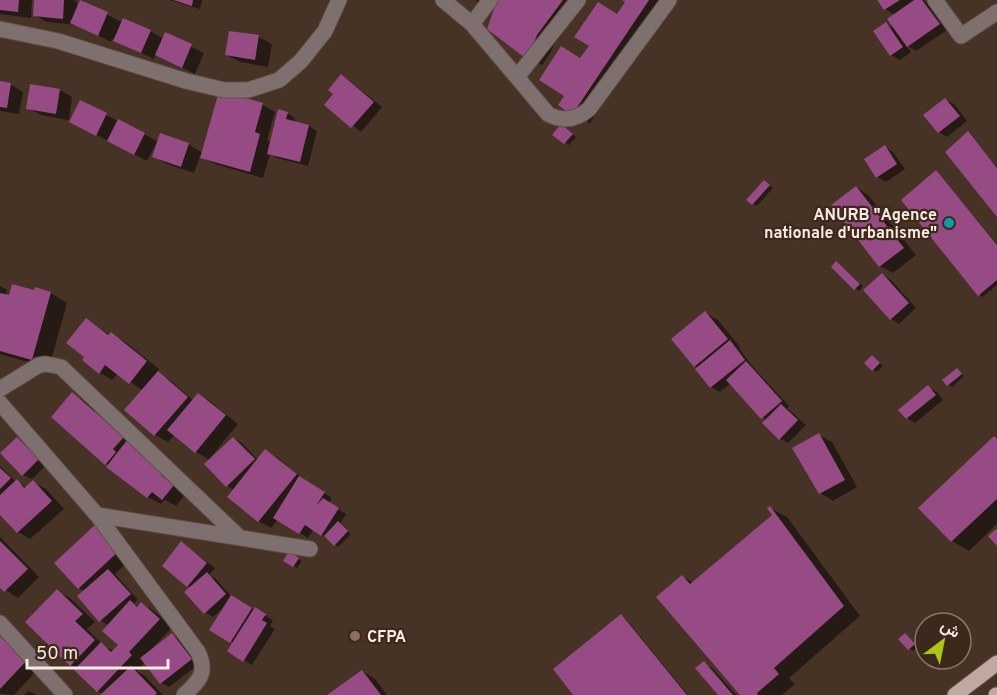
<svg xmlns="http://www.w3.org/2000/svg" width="997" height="695" viewBox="0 0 997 695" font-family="Overpass,Vazirmatn,sans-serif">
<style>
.shadow{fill:#0007}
.building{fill:#964b84}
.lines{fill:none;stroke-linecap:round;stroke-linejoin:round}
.minor-casing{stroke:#625044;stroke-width:17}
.major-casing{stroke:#625044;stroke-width:17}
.minor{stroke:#7d706e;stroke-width:15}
.major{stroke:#c1a8a3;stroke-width:15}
.culture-dot{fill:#0f9aa8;stroke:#3c291c;stroke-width:2}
.education-dot{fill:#8d6e63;stroke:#3c291c;stroke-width:2}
.labels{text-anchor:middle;stroke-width:4.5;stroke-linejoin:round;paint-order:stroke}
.poi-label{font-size:16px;font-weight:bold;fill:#f7eae2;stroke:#3c291c;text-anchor:end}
</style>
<rect width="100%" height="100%" fill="#463326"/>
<!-- shadow -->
<path class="shadow" d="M0 0H32L31 18 0 14Z
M36 0H73L77 2V11L81 2 122 22 150 31 162 38 165 34 204 53 195 74 156 54 154 59 112 39 111 42 77 25 47 22 34 15Z
M169 0H202L200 9Z
M475 0H586L554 44 551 52 542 65 525 55 495 12Z
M624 0H671L590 123 573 114 566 95 581 60 618 15 627 1Z
M879 0H923L928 3 947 30 916 51 905 44 911 52 900 60 891 55 875 31 886 24 897 30 895 15 885 9Z
M230 32 259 37 272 44 268 67 240 62 227 55Z
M342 75 382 107 361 132 326 105 335 94Z
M0 83 10 84 23 92 19 114 0 111Z
M60 90 72 97 69 120 41 115 28 108Z
M220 93 263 105 275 112 267 140 271 142 287 113 295 118 294 122 309 126 317 131 308 166 277 158 270 154 263 178 215 164 200 156 194 173 167 164 154 156 159 143 157 142 147 161 83 128 81 102 159 142 188 144 203 153Z
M945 100 954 104 967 121 947 137 939 132 925 116Z
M565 128 576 137 569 145 554 135Z
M968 133 997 167V215Z
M885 147 893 152 905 169 886 182 877 177Z
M937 172 997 244V285L983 297 979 294Z
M768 184 773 188 757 206 753 204Z
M856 187 868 195 916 255 893 273 880 266Z
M837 263 863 286 859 291 855 288Z
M883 275 891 280 916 308 899 324 891 319Z
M0 286 7 290 5 296 10 297 35 292 36 289 51 293 67 303 49 368 0 354Z
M705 313 718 320 740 347 739 348 752 366 789 406 787 408 806 425 788 443 780 439 767 421 731 383 720 392 711 387 697 369 698 367 695 366Z
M87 320 110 335 111 334 124 341 159 369 157 372 171 381 193 400 198 394 211 402 238 424 210 458 211 459 234 438 242 443 258 460 266 451 278 458 308 483 332 498 329 503 346 514 340 524 351 534 338 547 314 529 308 538 278 519 271 528 258 521 234 490 227 486 210 460 196 452 174 435 168 442 155 435 127 410 143 391 118 373 112 380 100 373 86 357Z
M873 357 883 366 877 372 873 370Z
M957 370 964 376 952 387 944 381Z
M928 387 937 392 943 400 915 423 907 418Z
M73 394 85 402 186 493 176 506 165 500 161 504 148 497 106 463Z
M819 435 832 442 857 487 833 501 820 493Z
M17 438 25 443 46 465 32 479 23 475Z
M997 439V524L969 551 952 541 920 508Z
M0 466 16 482 27 487 33 482 46 489 64 509 30 539 18 532 0 512Z
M770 508 787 517 860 616 789 678 795 684 782 695H742L683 577 694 583 774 515Z
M96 526 132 558 115 574 138 600 133 604 139 607 142 604 154 611 172 627 153 648 154 649 172 635 180 640 199 664 169 687 161 683 145 662 137 671 144 675 163 695H102L103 694 98 691 78 669 70 664 57 591 70 598 95 622 87 629 104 646 114 651 120 645 109 626 100 620 84 591 79 588Z
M0 537 39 577 18 598 0 586Z
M182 543 215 568 209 575 215 578 232 597 273 620 270 626 275 629 252 665 229 651 234 643 211 630 224 607 213 617 205 612 191 587 188 586Z
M290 553 302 561 297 568 285 560Z
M621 616 625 618 688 695H575Z
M905 635 918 647 913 651 900 639Z
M0 638 41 666 14 695 0 694Z
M704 663 712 668 736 695H720Z
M362 671 375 679 387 695H330Z
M29 691 36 695H24Z"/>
<!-- building -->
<path class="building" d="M0 0H19L18 12 0 10Z
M34 0H64L63 19 33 16Z
M80 0 108 12 98 36 70 23Z
M173 0H193L192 6Z
M497 0H563L537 35 534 43 524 57 487 29Z
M622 0H649L572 115 558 105 564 96 539 80 561 46 580 58 589 46 574 37 598 2 617 14 625 2Z
M877 0H900L884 10Z
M914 0H922L940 24 907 47 887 19Z
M123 18 151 30 141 53 113 41Z
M886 22 903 47 890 56 873 31Z
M229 31 259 35 255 60 225 55Z
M165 32 192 44 182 68 155 55Z
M341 74 374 102 351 128 324 105 333 94 328 90Z
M0 81 11 83 7 108 0 107Z
M30 84 60 89 56 114 26 109Z
M219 91 263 103 255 132 260 134 250 172 200 158Z
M945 98 960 116 938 133 923 115Z
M80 100 107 113 96 136 69 122Z
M278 109 288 112 286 119 309 125 300 162 267 154Z
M118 119 145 133 134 155 107 141Z
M561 124 573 134 564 144 552 135Z
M968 131 997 168V217L945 152Z
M160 133 189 143 181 167 152 157Z
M885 145 897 164 876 178 864 159Z
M936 170 997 245V280L978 296 901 200Z
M764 180 770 185 752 205 746 200Z
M856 186 904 248 879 267 831 205Z
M836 261 860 284 854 290 831 267Z
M882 273 909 303 890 320 863 290Z
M12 284 34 290 35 287 51 292 32 360 0 351V293L9 295Z
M705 311 728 339 694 367 671 339Z
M86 318 108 335 111 332 147 361 129 384 105 365 99 374 82 360 84 357 66 343Z
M730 340 745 360 710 388 695 369Z
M872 355 880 363 872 371 864 363Z
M746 361 782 401 761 419 726 380Z
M957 368 962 374 947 386 942 380Z
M158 371 188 397 154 436 124 410Z
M928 385 936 395 906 419 898 410Z
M72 392 124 437 113 449 116 452 105 465 51 417Z
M198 393 226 415 195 453 167 430Z
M781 404 798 420 779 440 762 423Z
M819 433 845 480 819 494 792 448Z
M994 436 997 439V499L951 542 918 508Z
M17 437 39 459 22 476 0 453Z
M233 437 255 459 226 487 204 464Z
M128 439 166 469 161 475 174 485 162 500 152 492 147 498 106 467Z
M265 449 297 474 258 522 227 497Z
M0 468 11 478 0 489Z
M299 476 325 492 316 506 323 498 339 508 321 536 305 525 299 534 273 518Z
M17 479 24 488 33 480 52 501 17 533 0 515V495Z
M770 506 844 606 774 668 779 674 757 693 758 695H740L656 597 682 575 690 584 772 515 767 508Z
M338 521 348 531 334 546 324 536Z
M96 524 120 550 78 589 54 563Z
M996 529 997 530V546L988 536Z
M0 541 28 569 4 592 0 588Z
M181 541 207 563 187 587 162 566Z
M289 551 299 558 293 567 283 561Z
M108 569 131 594 99 622 77 596Z
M207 572 226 594 204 614 184 592Z
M57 589 83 614 75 621 95 640 70 666 25 622Z
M231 595 252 608 230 643 209 630Z
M130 600 137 607 141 602 160 619 129 652 132 655 97 692 74 670 101 642 111 652 118 645 102 631Z
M255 607 266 614 262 620 267 623 243 662 227 651Z
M621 614 687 695H573L553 669Z
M172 633 192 659 160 684 140 658Z
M905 633 915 644 908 650 898 639Z
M0 636 7 643 10 640 29 658 0 689Z
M704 661 733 695H718L695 668Z
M131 666 157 693 155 695H100Z
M362 670 381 695H327Z"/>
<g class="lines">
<defs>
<path id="minor" d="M443 0 472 24 548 114C563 122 576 120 589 109L669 0
M935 0 961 36 997 12
M472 24 490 0
M0 29 58 41 186 81 224 90H248L279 80 301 61 325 31 339 0
M517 77 578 0
M0 389 39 365 46 364 61 367 238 536
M0 403 97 515 198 652C208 673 199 681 184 695
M97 515 310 549
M0 623 65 695"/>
<path id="major" d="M955 695 997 663
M996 695H997"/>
</defs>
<!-- minor casing -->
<use href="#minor" class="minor-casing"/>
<!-- major casing -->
<use href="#major" class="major-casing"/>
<!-- minor -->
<use href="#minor" class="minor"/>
<!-- major -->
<use href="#major" class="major"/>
</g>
<!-- markers -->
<circle class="culture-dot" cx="949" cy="223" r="6"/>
<circle class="education-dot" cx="355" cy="636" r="6"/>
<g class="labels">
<!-- poi labels -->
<g class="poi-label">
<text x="937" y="220">ANURB "Agence<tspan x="937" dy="18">nationale d'urbanisme"</tspan></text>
<text x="367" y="642" text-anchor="start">CFPA</text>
</g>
</g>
<!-- north arrow -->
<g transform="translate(943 641) rotate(32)"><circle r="28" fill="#3c291c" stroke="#87766b" stroke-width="1.5"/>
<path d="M0-4.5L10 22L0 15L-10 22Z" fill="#acc612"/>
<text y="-9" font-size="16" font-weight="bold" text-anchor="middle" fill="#f7eae2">ش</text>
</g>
<!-- scale -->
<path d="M27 659v9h141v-9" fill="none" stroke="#f7eae2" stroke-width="3"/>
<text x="36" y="659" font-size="18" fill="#f7eae2" stroke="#3c291c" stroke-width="4.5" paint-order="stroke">50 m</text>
</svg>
